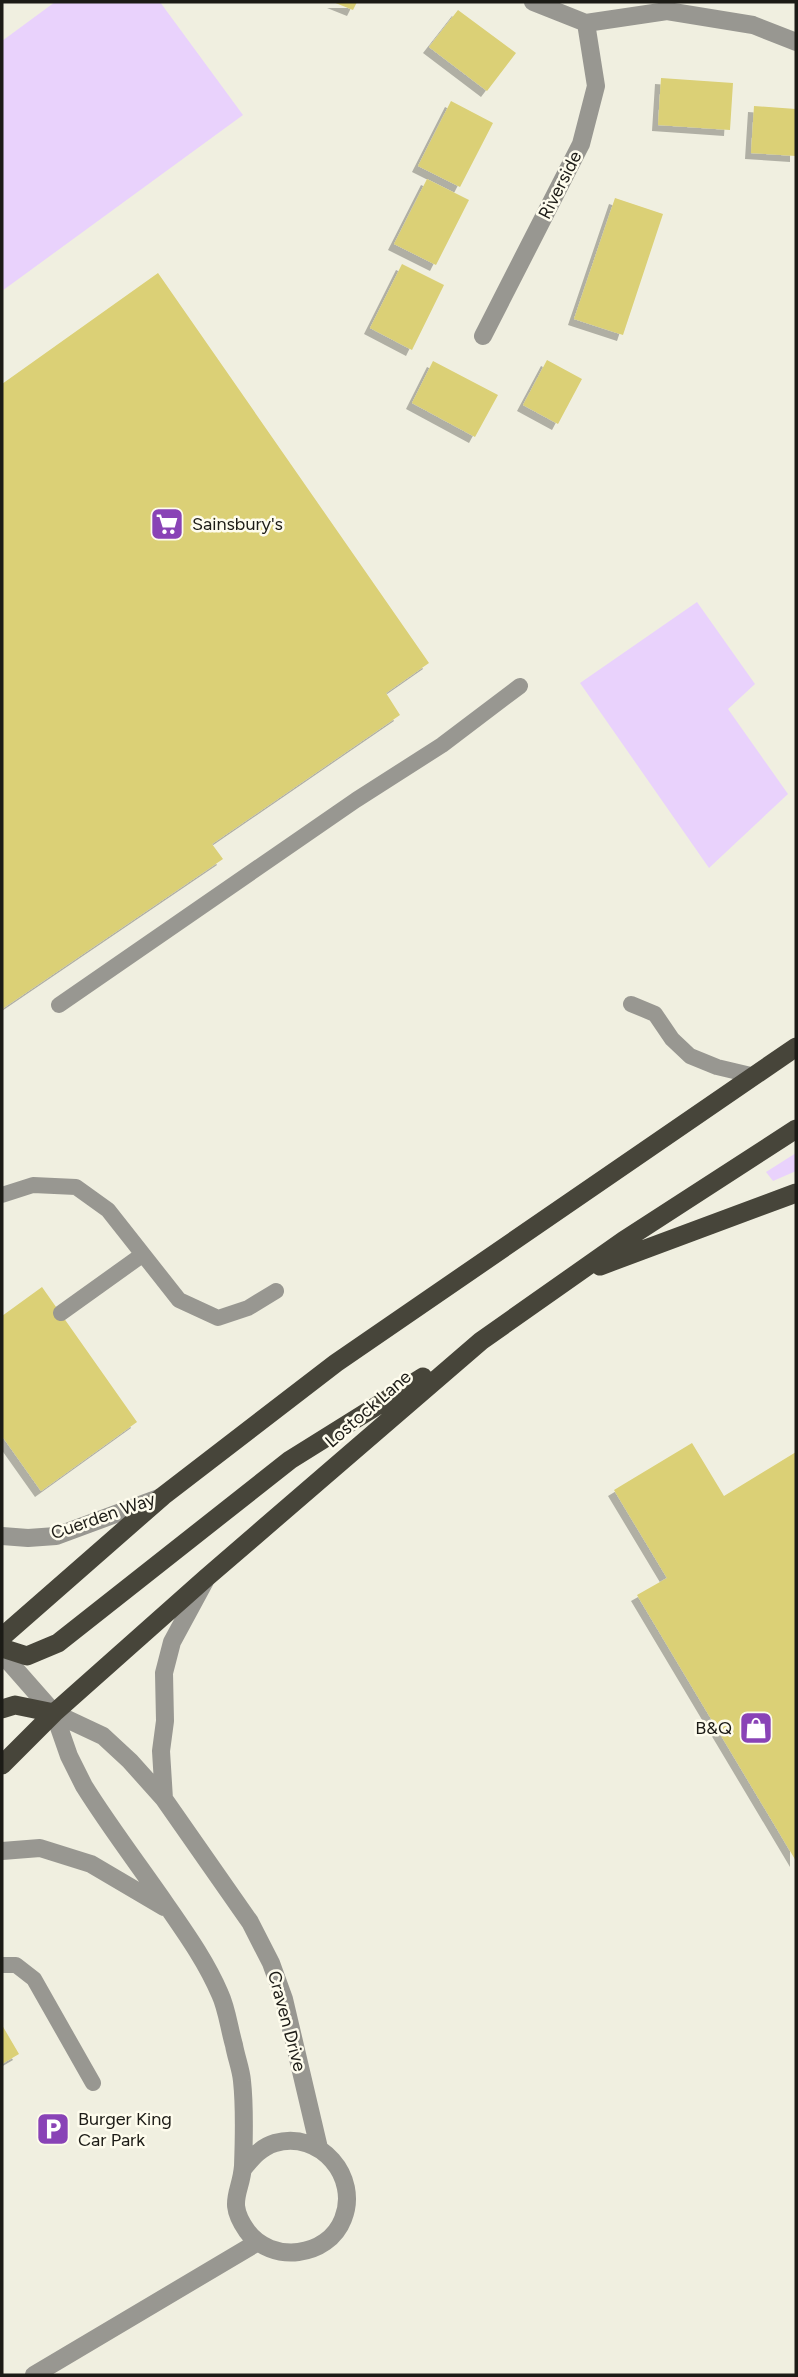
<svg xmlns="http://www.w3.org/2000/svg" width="798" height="2377" viewBox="0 0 798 2377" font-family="Figtree,sans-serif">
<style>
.green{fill:#e9d2fc}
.building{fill:#dbd076;filter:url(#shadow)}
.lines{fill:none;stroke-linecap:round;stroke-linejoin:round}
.service{stroke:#989791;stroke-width:16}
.minor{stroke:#989791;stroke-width:18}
.trunk{stroke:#47453a;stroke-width:19}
.labels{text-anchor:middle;stroke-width:5;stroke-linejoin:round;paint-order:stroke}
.street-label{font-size:18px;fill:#1c1b16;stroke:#fefced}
.poi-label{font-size:18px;fill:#1c1b16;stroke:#fefced;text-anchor:start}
</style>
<defs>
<filter id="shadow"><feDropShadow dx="-6" dy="6" stdDeviation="0" flood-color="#0004"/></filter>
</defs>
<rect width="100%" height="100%" fill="#f0efe0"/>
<!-- green -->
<path class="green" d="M55 2H160L243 115 2 291V41Z
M697 602 755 684 728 709 788 794 709 868 580 683Z
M796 1153V1171L773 1181 766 1172Z"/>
<!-- building -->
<path class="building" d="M333 2H357L353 10Z
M458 10 516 53 487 91 429 47Z
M661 78 733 83 730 130 658 125Z
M451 101 493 123 460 187 418 166Z
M754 106 796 109V156L751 153Z
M427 179 469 200 436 265 394 244Z
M615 198 663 214 623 335 574 319Z
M402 264 444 285 412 350 370 328Z
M158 273 429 663 386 693 400 715 212 844 223 859 2 1009V384Z
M547 360 582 379 558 424 523 405Z
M433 361 498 395 475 437 412 403Z
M42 1287 137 1422 41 1491 2 1436V1316Z
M692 1443 724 1496 796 1452V1861L637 1595 667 1578 614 1490Z
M2 2025 19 2054 2 2064Z"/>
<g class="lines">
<!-- service -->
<path class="service" d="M631 1004 655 1014 672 1039 690 1056 717 1067 755 1076
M59 1005 356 800 442 745 520 686
M2 1195 33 1185 76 1187 108 1210 179 1300 218 1318 248 1308 276 1291
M61 1313 142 1255
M2 1965H16L34 1979 93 2083"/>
<!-- minor -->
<path class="minor" d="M533 2 586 23 667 11 753 25 796 42
M483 336 581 144 596 86 586 23
M2 1536 28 1538 56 1536 159 1498
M2 1654 54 1713 69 1756 84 1786C109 1826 138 1864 165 1903 185 1932 206 1961 220 1994 227 2009 229 2028 234 2045 236 2057 241 2069 242 2081 245 2108 244 2139 243 2166 241 2194 226 2201 247 2231 271 2264 328 2258 343 2219 360 2177 320 2130 275 2143 261 2147 252 2158 243 2169
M54 1713 103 1736 130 1761 164 1799 250 1922 271 1963 284 1999 319 2148
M164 1799 161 1751 165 1721 164 1673 172 1642 205 1581
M2 1851 40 1848 91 1864 164 1907
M34 2375 258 2242"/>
<!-- trunk -->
<path class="trunk" d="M600 1266 796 1193
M2 1637 163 1496 336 1363 796 1047
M2 1648 27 1656 58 1643 290 1460 423 1377
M2 1709 15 1705 54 1713
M2 1765 54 1713 206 1578 481 1341 623 1241 796 1129"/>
</g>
<!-- icons -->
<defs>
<symbol id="supermarket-square" viewBox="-11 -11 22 22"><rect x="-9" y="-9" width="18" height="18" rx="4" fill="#8943b6" stroke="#fefced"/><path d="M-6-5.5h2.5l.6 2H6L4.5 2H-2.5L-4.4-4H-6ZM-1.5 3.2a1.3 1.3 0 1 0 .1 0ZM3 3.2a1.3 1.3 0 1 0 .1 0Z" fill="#fff"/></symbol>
<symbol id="shop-square" viewBox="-11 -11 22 22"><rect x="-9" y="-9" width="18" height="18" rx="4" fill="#8943b6" stroke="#fefced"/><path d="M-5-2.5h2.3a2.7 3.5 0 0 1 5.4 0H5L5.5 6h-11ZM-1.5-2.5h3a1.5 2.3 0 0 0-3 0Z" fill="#fff"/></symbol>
<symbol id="parking-square" viewBox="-11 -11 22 22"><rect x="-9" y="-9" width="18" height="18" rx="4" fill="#8943b6" stroke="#fefced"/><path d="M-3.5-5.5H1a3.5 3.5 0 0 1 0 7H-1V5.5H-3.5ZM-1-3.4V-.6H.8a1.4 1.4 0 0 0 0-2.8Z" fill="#fff"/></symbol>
</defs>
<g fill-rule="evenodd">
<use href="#supermarket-square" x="148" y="505" width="38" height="38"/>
<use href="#shop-square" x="737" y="1709" width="38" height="38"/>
<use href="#parking-square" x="34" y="2110" width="38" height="38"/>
</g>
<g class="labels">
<!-- street labels -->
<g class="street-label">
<text transform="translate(560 185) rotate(-63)" y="6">Riverside</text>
<text transform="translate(368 1409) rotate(-41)" y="6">Lostock Lane</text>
<text transform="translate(103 1516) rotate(-19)" y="6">Cuerden Way</text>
<text transform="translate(287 2021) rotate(75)" y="6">Craven Drive</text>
</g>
<!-- poi labels -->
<g class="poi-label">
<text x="192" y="530">Sainsbury's</text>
<text x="732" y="1734" text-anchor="end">B&amp;Q</text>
<text x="78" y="2125">Burger King<tspan x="78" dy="21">Car Park</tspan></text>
</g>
</g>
<!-- border -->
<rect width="798" height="2377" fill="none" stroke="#1c1b16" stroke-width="7"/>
</svg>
